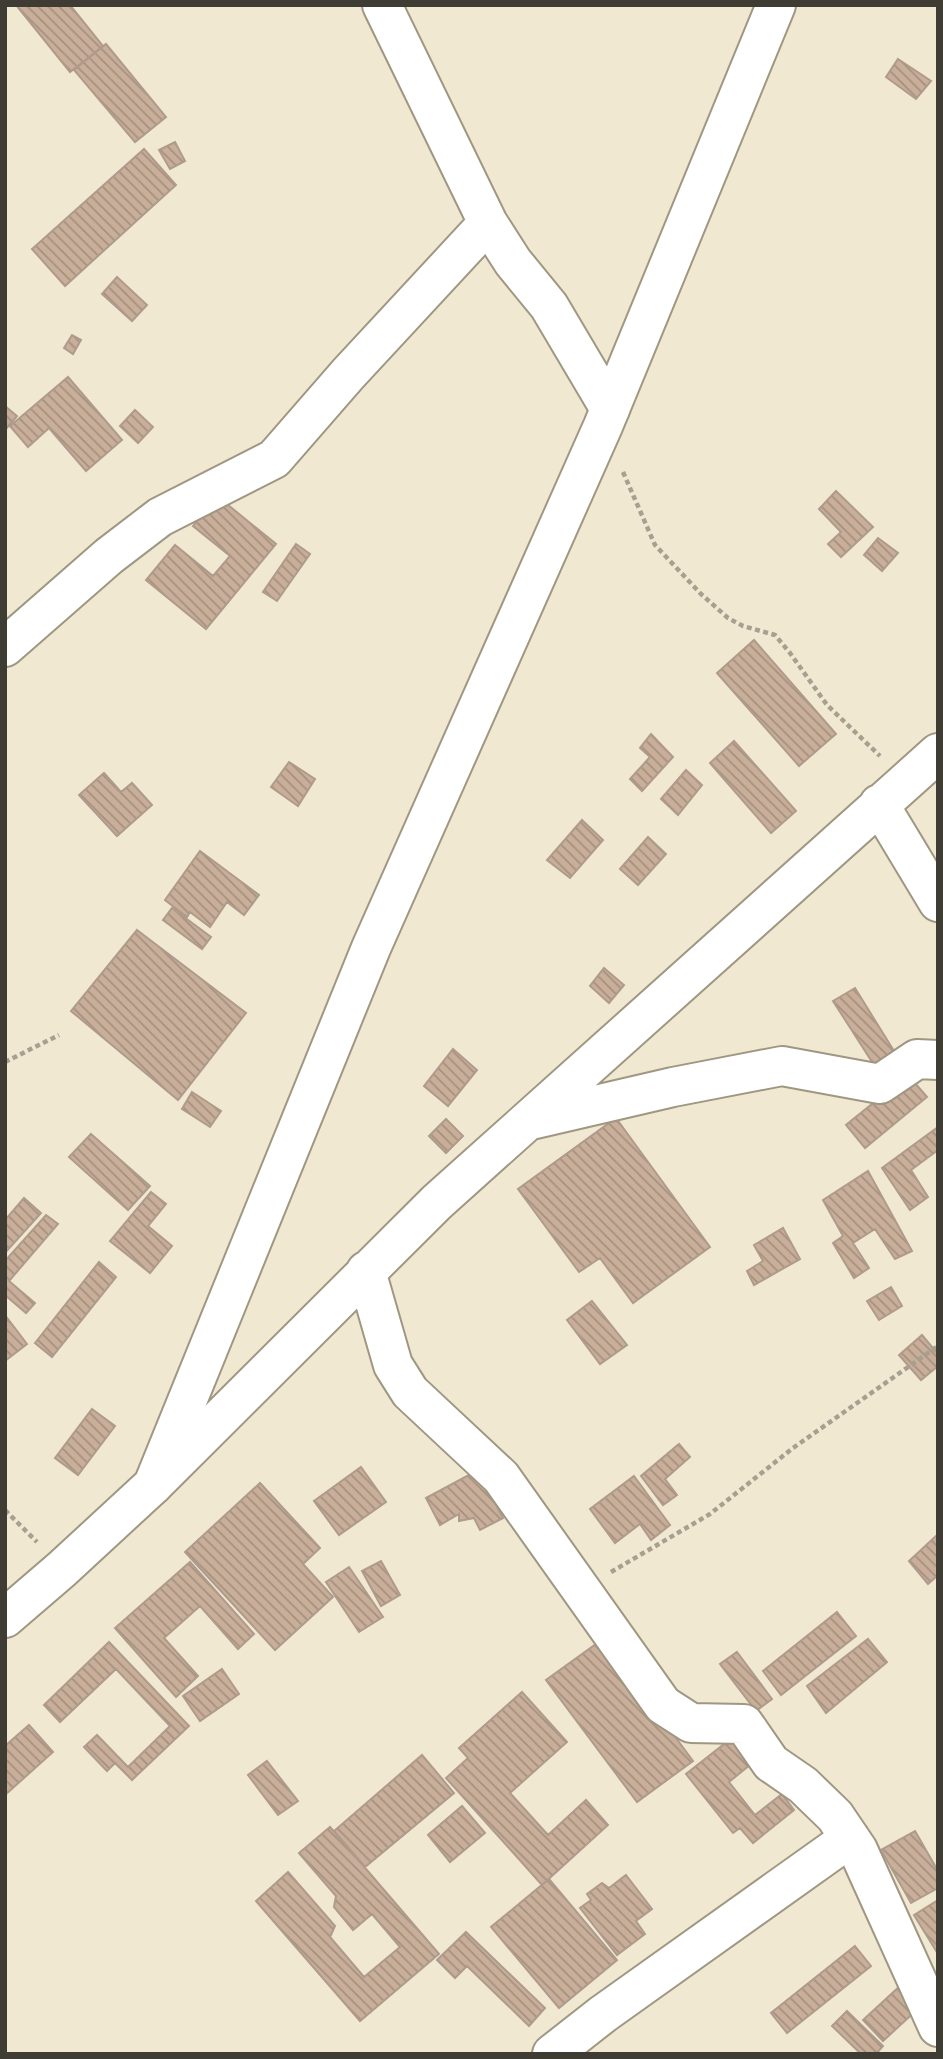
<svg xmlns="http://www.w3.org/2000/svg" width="943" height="2059" viewBox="0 0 943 2059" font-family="'Space Grotesk',sans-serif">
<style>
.building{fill:url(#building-back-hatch);stroke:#ae9b8c;stroke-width:2}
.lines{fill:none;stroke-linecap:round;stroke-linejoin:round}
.minor-casing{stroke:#9f9782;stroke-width:42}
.tertiary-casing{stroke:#9f9782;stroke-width:42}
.path{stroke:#a7a090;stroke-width:4.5;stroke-dasharray:5 3.5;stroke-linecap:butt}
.minor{stroke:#fff;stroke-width:38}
.tertiary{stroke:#fff;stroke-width:38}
</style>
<defs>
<pattern id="building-back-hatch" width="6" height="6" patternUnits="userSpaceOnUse" patternTransform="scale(1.75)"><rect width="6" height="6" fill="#c9af9a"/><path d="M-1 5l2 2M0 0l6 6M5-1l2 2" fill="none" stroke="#a5907e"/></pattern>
</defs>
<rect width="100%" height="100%" fill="#f1e8d2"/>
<!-- building -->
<path class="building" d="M16 5H70L103 46 70 72Z
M106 44 166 117 135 142 74 70Z
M898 59 931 81 916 99 886 77Z
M175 142 185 161 170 169 159 150Z
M144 149 176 185 65 286 32 249Z
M117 277 147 305 132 321 102 294Z
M72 335 81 340 73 354 64 348Z
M68 377 122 440 86 471 49 428 28 447 10 426Z
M5 406 17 416 5 430Z
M135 410 153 427 138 443 120 426Z
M836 491 873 527 841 557 828 544 841 532 819 509Z
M217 496 276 544 206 629 146 580 175 545 213 576 230 556 193 526Z
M878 538 898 553 882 571 864 555Z
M296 544 310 554 277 601 263 592Z
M754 640 836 734 799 766 717 673Z
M651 734 673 757 642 791 630 779 650 757 640 748Z
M734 741 796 811 771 833 710 763Z
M289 762 315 779 298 806 271 787Z
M686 770 702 785 678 815 661 799Z
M104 773 121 792 132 783 152 805 117 836 79 795Z
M582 820 603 840 570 878 547 860Z
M648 837 666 854 638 885 620 869Z
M200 851 259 895 244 915 227 902 210 927 190 912 187 917 165 900Z
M172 908 211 937 202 949 163 920Z
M137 930 246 1013 178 1100 71 1011Z
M604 968 624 985 609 1003 590 986Z
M855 988 902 1064 881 1076 833 1001Z
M453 1049 477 1070 448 1106 424 1086Z
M908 1075 927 1097 865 1148 846 1125Z
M192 1092 221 1111 210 1127 182 1109Z
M616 1118 710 1247 633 1303 600 1258 579 1272 518 1189Z
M446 1119 463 1136 446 1153 429 1136Z
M938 1127V1150L911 1170 928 1197 910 1210 882 1168Z
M91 1134 150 1186 128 1210 69 1157Z
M868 1171 912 1251 895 1259 875 1229 853 1243 869 1268 854 1278 833 1243 843 1236 823 1200Z
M151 1192 166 1204 148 1226 172 1246 150 1273 110 1241Z
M24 1198 41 1213 5 1253V1220Z
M46 1215 58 1224 9 1281 35 1303 26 1313 5 1295V1261Z
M783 1228 800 1259 754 1285 747 1271 763 1261 754 1245Z
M99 1262 116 1277 52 1357 35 1343Z
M891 1287 902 1306 879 1320 867 1301Z
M592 1301 627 1345 600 1364 567 1320Z
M5 1315 27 1344 5 1361Z
M922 1335 938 1354V1366L921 1380 899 1355Z
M92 1409 115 1426 78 1475 55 1458Z
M679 1444 690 1457 665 1479 677 1495 663 1505 641 1476Z
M361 1467 386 1502 339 1535 314 1501Z
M478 1470 503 1518 480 1530 474 1518 459 1521V1514L440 1525 426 1498Z
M634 1476 670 1525 651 1540 640 1524 615 1543 590 1509Z
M260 1483 320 1548 303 1564 333 1597 275 1650 185 1552Z
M938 1534V1575L928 1584 909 1561Z
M381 1561 400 1595 381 1606 362 1571Z
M190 1562 254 1634 238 1649 200 1606 164 1638 198 1676 176 1697 115 1628Z
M349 1567 383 1617 359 1632 326 1582Z
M837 1612 856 1636 781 1695 763 1671Z
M603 1639 693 1761 637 1802 546 1680Z
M868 1639 887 1662 826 1713 807 1686Z
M109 1642 189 1726 132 1780 115 1763 107 1771 84 1747 97 1735 128 1767 170 1726 116 1669 60 1722 44 1705Z
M737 1652 772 1699 756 1711 720 1664Z
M222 1669 239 1694 200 1721 183 1696Z
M522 1692 567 1742 510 1793 548 1835 586 1800 608 1825 542 1885 446 1778 468 1758 459 1748Z
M29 1725 53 1752 5 1795V1746Z
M742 1730 762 1755 729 1782 755 1815 782 1794 794 1810 753 1843 740 1828 733 1833 686 1774Z
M422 1755 454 1793 365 1867 334 1831Z
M267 1761 298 1801 278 1815 248 1775Z
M462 1806 485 1833 450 1862 428 1835Z
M330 1827 439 1954 360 2021 256 1901 288 1872 335 1926 330 1937 364 1977 400 1947 372 1914 353 1930 334 1907 336 1896 299 1853Z
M915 1831 938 1871V1888L911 1903 881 1850Z
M626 1875 652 1909 636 1921 645 1934 617 1955 580 1908 591 1900 587 1894 602 1883 609 1888Z
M549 1879 617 1960 559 2008 491 1927Z
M938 1900V1954L914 1915Z
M466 1932 545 2008 529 2026 467 1966 455 1978 437 1960Z
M855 1946 871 1966 787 2033 771 2013Z
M900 1986 920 2007 883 2041 863 2020Z
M847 2011 883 2046 876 2054H861L832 2026Z"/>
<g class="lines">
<defs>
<path id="minor" d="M382 5 488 223 513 262 549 306 610 409
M5 647 109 556 160 517 274 459 348 374 488 223
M879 804 938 902
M531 1120 673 1087 782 1066 880 1084 917 1059 938 1060
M366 1271 393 1365 410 1392 501 1477 663 1705 691 1723 744 1724 771 1763 803 1785 835 1816 858 1850 938 2027
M153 1485 437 1202 938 753
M552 2054 603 2014 850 1838"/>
<path id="tertiary" d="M5 1618 62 1569 153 1485 371 948 603 426 776 5"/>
</defs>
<!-- minor casing -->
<use href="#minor" class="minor-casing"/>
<!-- tertiary casing -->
<use href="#tertiary" class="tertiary-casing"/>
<!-- path -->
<path class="path" d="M623 472 655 545 701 594 728 618 743 626 775 635 790 653 827 705 880 756
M5 1062 59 1035
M5 1510 37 1542
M611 1572 710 1514 793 1448 938 1346"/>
<!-- minor -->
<use href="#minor" class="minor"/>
<!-- tertiary -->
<use href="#tertiary" class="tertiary"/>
</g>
<!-- border -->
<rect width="943" height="2059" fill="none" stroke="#3f3c33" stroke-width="14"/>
</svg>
